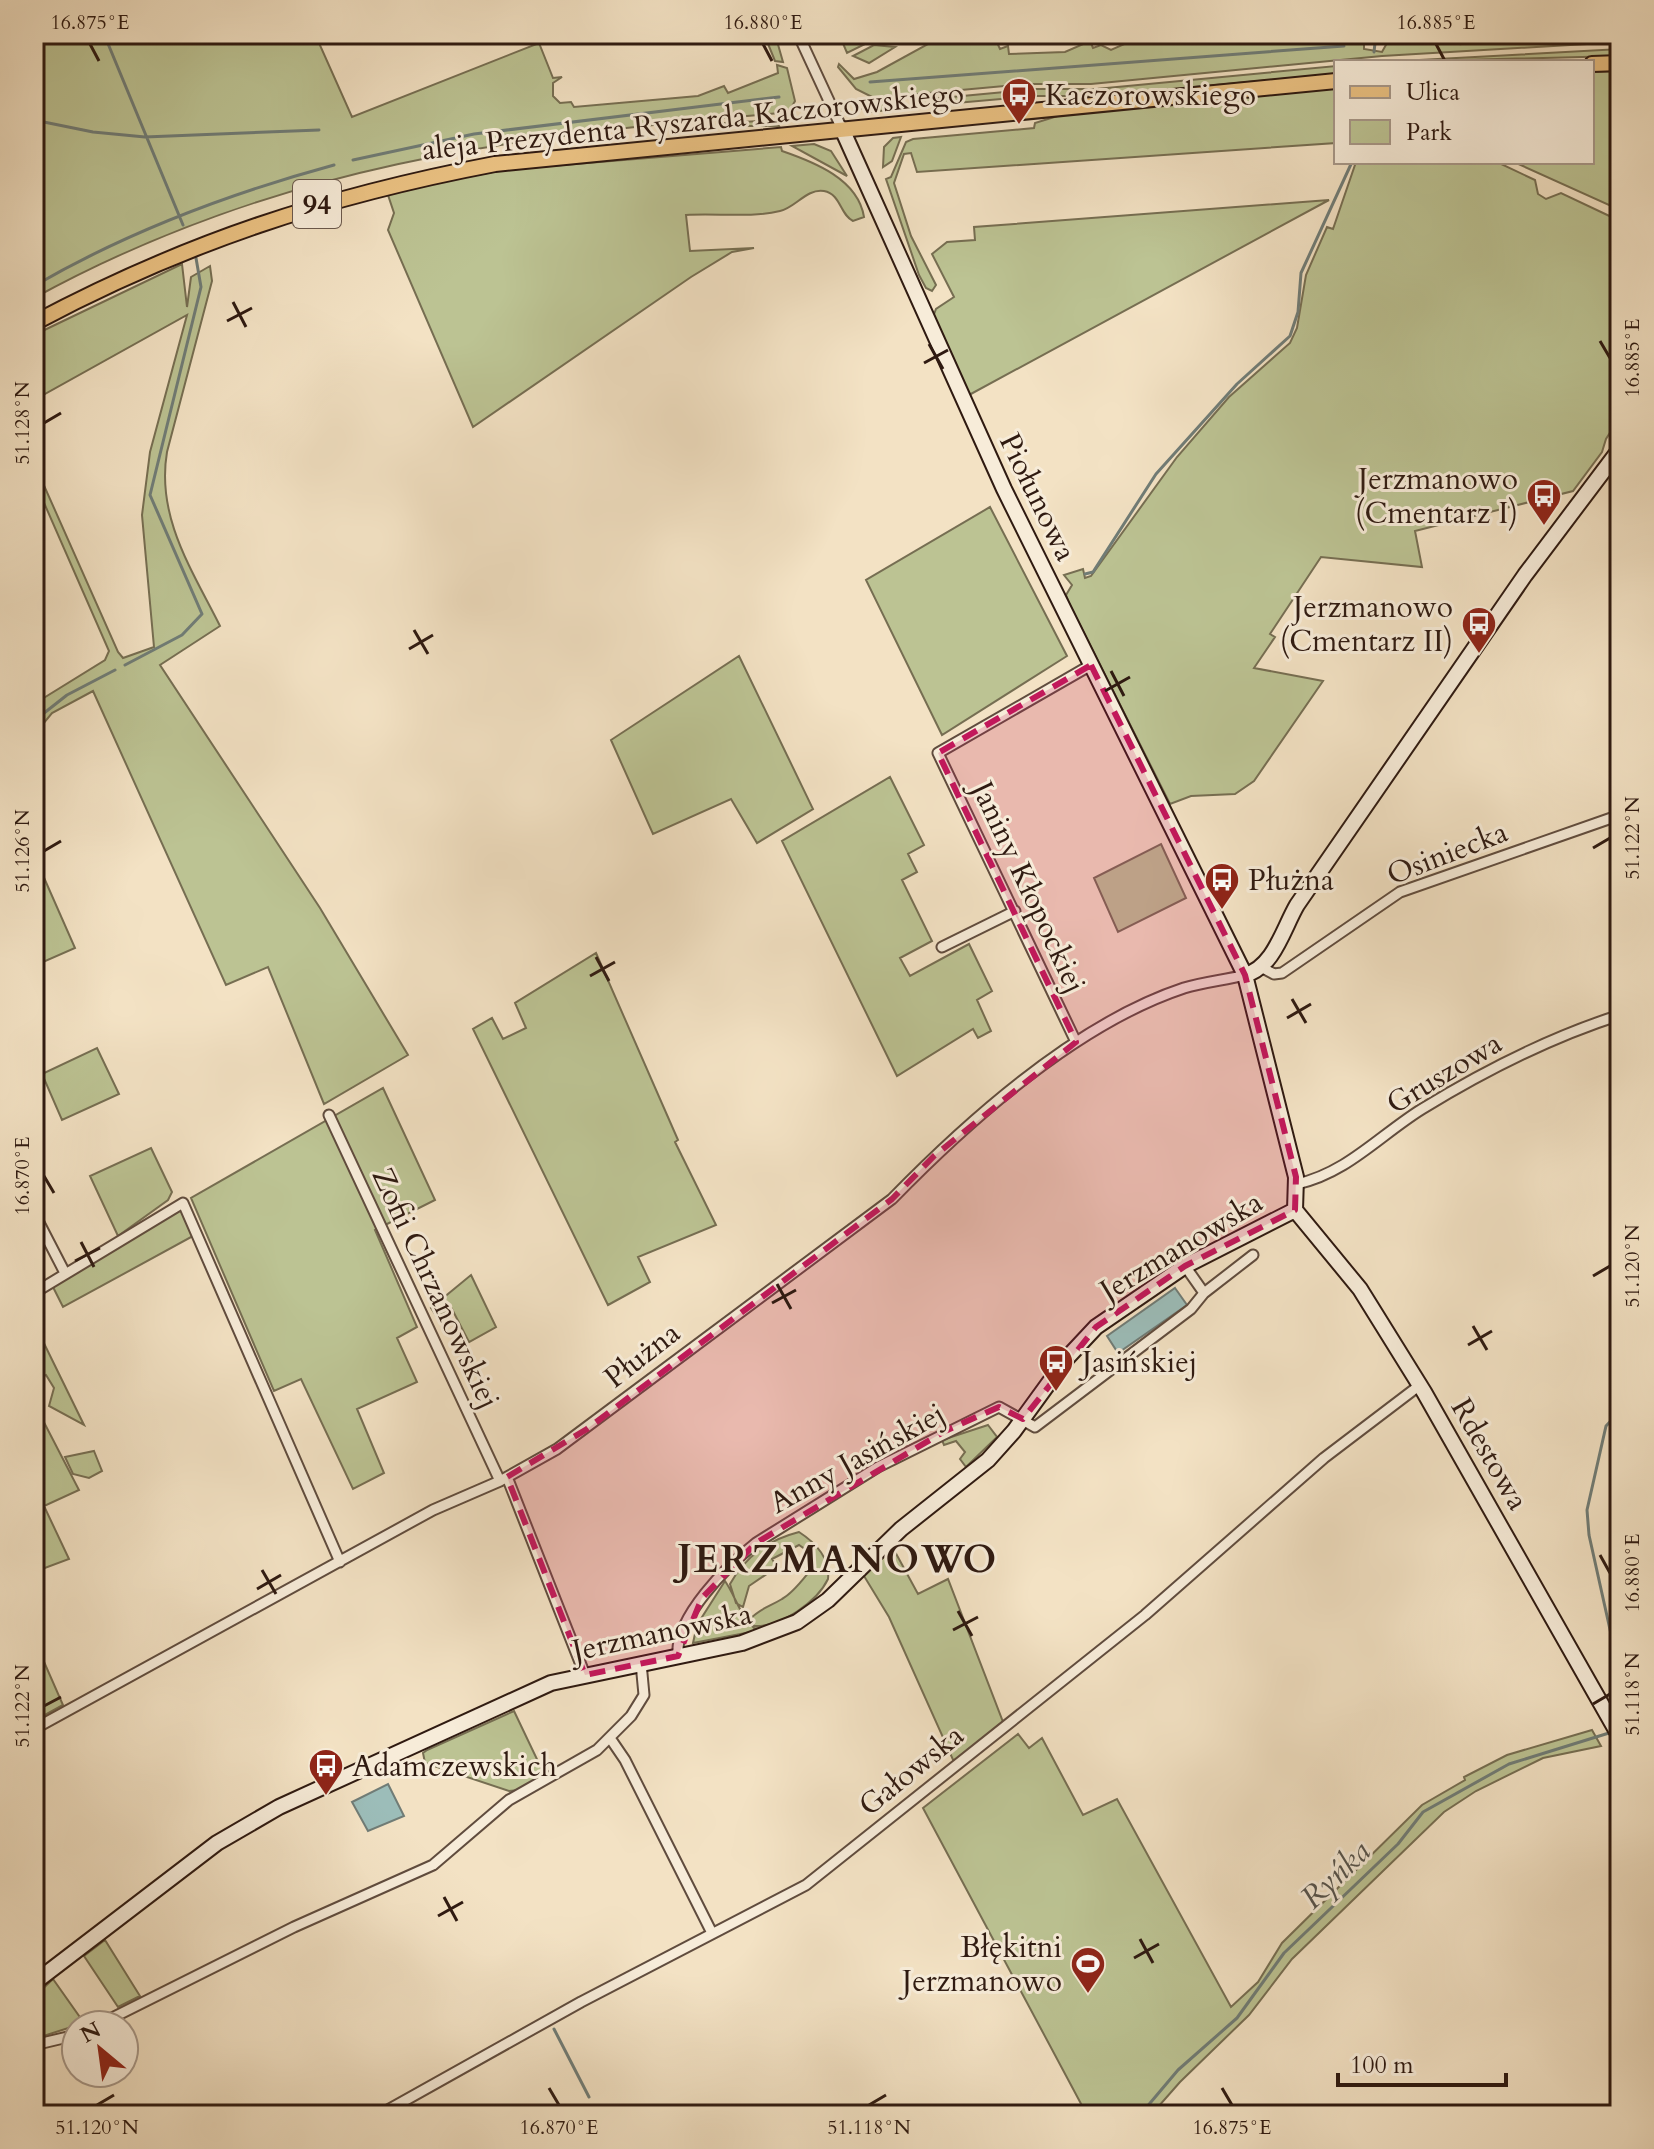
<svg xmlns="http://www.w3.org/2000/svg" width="1654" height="2149" viewBox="0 0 1654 2149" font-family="Cardo,serif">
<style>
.green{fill:#bcc393;stroke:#766e52;stroke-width:2}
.water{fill:#9cbdb9;stroke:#707c76;stroke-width:2}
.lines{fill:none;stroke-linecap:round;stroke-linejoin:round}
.stream{stroke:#707c76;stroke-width:3}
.street-casing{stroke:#604c3e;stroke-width:13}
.secondary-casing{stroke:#2f1a11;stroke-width:18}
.primary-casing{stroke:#2f1a11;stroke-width:18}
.street{stroke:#f7ecd9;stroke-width:9}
.secondary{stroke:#f7ecd9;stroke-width:14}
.primary{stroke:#eac182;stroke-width:14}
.marked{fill:#c2185b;fill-opacity:0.2;stroke:#c2185b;stroke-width:6;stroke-dasharray:16 10;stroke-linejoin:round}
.ticks{fill:none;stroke:#2f1a11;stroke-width:3}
.labels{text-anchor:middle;stroke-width:6;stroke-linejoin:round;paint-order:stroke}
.shield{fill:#f7ecd9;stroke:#6b594d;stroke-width:2}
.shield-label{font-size:28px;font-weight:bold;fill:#2f1a11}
.poi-label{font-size:30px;fill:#2f1a11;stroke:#f7ecd9;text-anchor:start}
.street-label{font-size:30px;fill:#2f1a11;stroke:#f7ecd9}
.water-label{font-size:32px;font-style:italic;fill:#55534c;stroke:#f7ecd9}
.district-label{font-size:38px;font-weight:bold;letter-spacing:2px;fill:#2f1a11;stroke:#f7ecd9}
.neatline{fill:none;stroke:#2f1a11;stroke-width:3}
.ticks-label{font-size:20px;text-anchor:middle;fill:#2f1a11}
</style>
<rect width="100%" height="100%" fill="#f3e2c4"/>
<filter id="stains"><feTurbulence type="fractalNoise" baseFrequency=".0025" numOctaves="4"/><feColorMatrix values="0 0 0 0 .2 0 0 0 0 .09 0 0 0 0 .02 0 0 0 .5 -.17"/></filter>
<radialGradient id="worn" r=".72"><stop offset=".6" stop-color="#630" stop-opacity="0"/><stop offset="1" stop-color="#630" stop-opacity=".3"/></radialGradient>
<!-- green -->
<path class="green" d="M34 34H315L352 117 539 43 553 78 562 77 553 83V96L560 103 571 102 574 107 698 96 724 86 728 93 778 73 777 65 787 68 795 101 790 110 781 113C511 136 277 165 34 298Z
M764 34H775L783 62 775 61Z
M839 34H922L904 42 873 40 847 53Z
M946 34 950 41 966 34H993L1000 49 1008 46 1009 54 1065 52 1090 41 1093 48 1101 45 1111 50 1147 34H1371L1364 40V49L1382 52 1387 43 1380 34H1463L1461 44 1471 43 1470 34H1620V42L1382 56 1091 84H1026L874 98 856 89 838 67 839 64 854 79 877 72Z
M874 45 895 47 869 63 853 56Z
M1620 49V56L1382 62Z
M1336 66V74L1096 96H1034L911 107 920 100 1036 89H1096Z
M1620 71V210L1514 162H1592V72Z
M1336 88V143L917 172 911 153 904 154 894 183 911 236 936 285 932 291 926 288 919 275 886 179 891 177 906 142 913 139 1034 128 1035 123 1064 114Z
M889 103 898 109 870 112 854 105Z
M776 120 779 126H725V123Z
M901 137 892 161 883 167 884 147 893 138Z
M814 144 831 151 847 176 792 146Z
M781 147 782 151C814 162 858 179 864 217L853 221C840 215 841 194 824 191 807 188 795 208 780 211 751 218 716 213 686 215L690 251 754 248 732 252 691 277 473 427 388 230 394 213 387 192 503 170Z
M1356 162H1497L1535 180 1538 194 1546 199 1561 193 1620 221V417L1606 439 1602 452 1573 491 1415 531 1422 567 1321 557 1270 634 1275 637 1254 668 1323 681 1254 781 1235 794 1191 796 1170 804 1069 603 1066 595 1072 585 1064 575 1083 569 1085 578 1091 576 1177 457 1229 397 1290 343 1297 328 1306 275 1327 227 1333 229Z
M1329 200 969 395 933 317 936 309 954 297 932 254 947 242 975 240 974 227Z
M182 264 187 307 191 277 210 266 212 281 167 452C156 517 192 570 220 626L160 665 320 908 408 1055 324 1104 268 967 226 985 93 691 52 713 34 735V704L105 660 109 651 34 480V463L118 652 123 658 154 647 142 515 150 452 187 315 34 400V335Z
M990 507 1067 656 942 735 866 580Z
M739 656 813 809 757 843 731 799 653 834 611 740Z
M890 777 924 845 908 854 917 872 902 880 932 941 900 958 910 976 969 944 992 991 977 1000 991 1031 978 1038 973 1029 897 1076 782 841Z
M1161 844 1186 898 1118 932 1094 878Z
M34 855 75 948 34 966Z
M596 953 678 1140 675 1142 716 1225 638 1257 650 1282 608 1305 473 1029 492 1018 503 1039 526 1028 515 1003Z
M97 1048 119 1094 62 1120 42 1074Z
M383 1088 435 1200 375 1230 417 1327 397 1338 417 1382 357 1409 384 1473 353 1489 301 1379 274 1391 191 1198Z
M151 1148 172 1192 168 1200 118 1236 90 1176Z
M180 1208 193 1236 63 1307 53 1287Z
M471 1275 496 1327 469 1342 452 1309 437 1317 431 1308Z
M36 1327 84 1425 49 1406 54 1388 46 1375 34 1380Z
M34 1403 79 1490 44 1506 69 1559 34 1572Z
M988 1425 997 1437 966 1467 960 1459 965 1452 956 1441 944 1445 942 1440Z
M94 1451 102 1471 89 1478 73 1474 65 1457Z
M799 1532C816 1543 830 1559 828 1579 817 1602 780 1628 754 1626L749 1620C760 1608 769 1607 782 1599 795 1592 805 1576 815 1565L812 1554 799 1545 772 1559 777 1567 749 1586 743 1607 736 1603 730 1584C746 1556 768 1540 799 1532Z
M893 1548 918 1594 948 1579 1003 1722 954 1762 889 1617 864 1576Z
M725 1581C736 1597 739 1614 754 1628L767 1629 693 1643 697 1625Z
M34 1639 63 1705 34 1721Z
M514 1711 545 1776 519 1790 509 1791 425 1763 423 1753 427 1750Z
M1592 1730 1601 1746 1543 1758 1476 1791 1444 1812 1292 1959 1249 2015 1180 2082 1151 2115H1087L923 1808 1018 1734 1029 1748 1042 1738 1083 1815 1117 1799 1231 2007 1258 1982 1282 1943 1422 1805 1465 1780 1464 1777 1507 1755Z
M105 1940 140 1996 118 2007 84 1956Z
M53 1979 84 2023 34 2039V1997Z"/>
<!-- water -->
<path class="water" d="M1175 1288 1187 1305 1118 1353 1107 1336Z
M388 1784 404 1816 368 1831 352 1802Z"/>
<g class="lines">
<!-- stream -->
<path class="stream" d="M104 34 183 225
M1374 52 1376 34
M870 82 1344 46
M34 120 93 132 145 137 319 130
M353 160 474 134 779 97
M34 286C127 232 231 193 334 165
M1085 574 1093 572 1156 474 1237 384 1290 336 1298 312 1301 273 1352 162
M125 665 182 635 202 614 150 495 201 287 196 258
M34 721 67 695 115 670
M1619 1670 1589 1535 1587 1510 1606 1426 1620 1411
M554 2029 589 2097
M1140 2115 1178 2070 1237 2018 1284 1953 1398 1844 1423 1812 1509 1764 1609 1733"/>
<defs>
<path id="street" d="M798 34 842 129
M942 947 1015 911
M1261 967 1274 974 1282 973 1400 892 1620 815
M1076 1042 938 753 1091 665
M329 1115 500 1481
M1297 1184C1347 1173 1380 1135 1422 1109 1484 1071 1551 1037 1620 1015
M34 1213 65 1273
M1185 1266 1204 1293
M34 1293 183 1203 340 1562
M507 1477 585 1675
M678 1656C674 1618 728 1565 756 1543L878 1467 999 1407 1035 1427 1191 1309 1204 1293 1253 1255
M34 1729 433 1510 500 1481 557 1449 892 1199C969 1120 1078 1023 1184 988 1204 982 1225 980 1245 975
M610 1738 625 1760 712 1933
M98 2025 294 1927 433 1865 509 1800 597 1750 631 1716 644 1695 641 1663
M34 2045 76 2035
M379 2115 581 2002 806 1885 1145 1615 1324 1458 1420 1385"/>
<path id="secondary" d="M842 129 1004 489 1245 975 1296 1177 1295 1210
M1245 975C1274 967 1283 929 1297 905L1525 575 1620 449
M1295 1210 1360 1289 1424 1392 1620 1737
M34 1983 217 1843 279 1807 551 1683 742 1643 797 1622 828 1600 901 1529 988 1460 1014 1431 1067 1358 1096 1327 1185 1266 1295 1210"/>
<path id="primary" d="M1592 64 1620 63
M34 323C186 242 327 196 495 164L1336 81"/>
</defs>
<!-- street casing -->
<use href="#street" class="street-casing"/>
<!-- secondary casing -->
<use href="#secondary" class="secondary-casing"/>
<!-- primary casing -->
<use href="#primary" class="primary-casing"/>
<!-- street -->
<use href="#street" class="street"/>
<!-- secondary -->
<use href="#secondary" class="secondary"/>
<!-- primary -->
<use href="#primary" class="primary"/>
</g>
<!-- marked area -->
<path class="marked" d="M1091 665 1245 975 1296 1177 1295 1210 1185 1266 1096 1327 1023 1419 999 1407 945 1431 756 1543 702 1598 678 1656 585 1675 507 1477 587 1429 892 1199 934 1156 1076 1042 938 753Z"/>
<!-- ticks -->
<path class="ticks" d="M90 44 99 61M763 44 772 61M1436 44 1445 61M233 302 246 327M227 321 252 308M1600 341 1610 358M929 344 943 369M924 363 948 350M44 423 61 413M414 630 428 654M409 649 433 635M1111 671 1124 696M1105 691 1130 677M1593 848 1610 838M44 851 61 841M596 957 609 981M590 976 615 962M1292 999 1306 1023M1287 1018 1311 1004M44 1176 54 1193M81 1242 94 1267M75 1261 100 1248M1593 1276 1610 1266M777 1284 791 1309M772 1303 796 1290M1473 1326 1487 1350M1468 1345 1492 1331M1600 1555 1610 1573M262 1570 276 1594M257 1589 281 1575M958 1611 972 1636M953 1630 978 1617M1593 1704 1610 1694M44 1706 61 1697M444 1897 457 1921M438 1916 463 1902M1140 1939 1153 1963M1134 1958 1159 1944M549 2088 559 2105M1222 2088 1232 2105M97 2105 114 2095M869 2105 886 2095"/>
<!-- icons -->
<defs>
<symbol id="bus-pin" viewBox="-11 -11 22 30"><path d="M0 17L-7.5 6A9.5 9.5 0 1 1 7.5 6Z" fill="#8f2418" stroke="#f7ecd9"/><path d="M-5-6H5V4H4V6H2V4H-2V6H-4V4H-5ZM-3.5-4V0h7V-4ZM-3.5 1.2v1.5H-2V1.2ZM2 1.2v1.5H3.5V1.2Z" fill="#fff"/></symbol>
<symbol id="stadium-pin" viewBox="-11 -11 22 30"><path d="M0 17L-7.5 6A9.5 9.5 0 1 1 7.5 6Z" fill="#8f2418" stroke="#f7ecd9"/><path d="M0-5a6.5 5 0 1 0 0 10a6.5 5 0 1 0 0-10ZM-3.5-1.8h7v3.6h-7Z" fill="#fff"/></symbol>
</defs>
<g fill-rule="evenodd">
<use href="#bus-pin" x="999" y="75" width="40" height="54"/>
<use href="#bus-pin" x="1524" y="476" width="40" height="54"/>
<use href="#bus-pin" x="1459" y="604" width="40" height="54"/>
<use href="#bus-pin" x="1202" y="860" width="40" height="54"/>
<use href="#bus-pin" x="1036" y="1342" width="40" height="54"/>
<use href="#bus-pin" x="306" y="1746" width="40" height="54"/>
<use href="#stadium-pin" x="1068" y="1944" width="40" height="54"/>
</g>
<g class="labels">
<!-- shield labels -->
<rect class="shield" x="293" y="180" width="48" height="48" rx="6"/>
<g class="shield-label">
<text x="317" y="214">94</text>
</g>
<!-- poi labels -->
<g class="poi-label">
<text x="1045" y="105">Kaczorowskiego</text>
<text x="1518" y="489" text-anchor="end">Jerzmanowo<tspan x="1518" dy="34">(Cmentarz I)</tspan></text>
<text x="1453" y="617" text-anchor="end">Jerzmanowo<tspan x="1453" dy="34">(Cmentarz II)</tspan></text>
<text x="1248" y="890">Płużna</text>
<text x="1082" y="1372">Jasińskiej</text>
<text x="352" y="1776">Adamczewskich</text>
<text x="1062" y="1957" text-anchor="end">Błękitni<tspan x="1062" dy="34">Jerzmanowo</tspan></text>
</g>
<!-- street labels -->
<g class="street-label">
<text transform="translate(693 121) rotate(-6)" y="10">aleja Prezydenta Ryszarda Kaczorowskiego</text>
<text transform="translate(1038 497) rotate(64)" y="10">Piołunowa</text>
<text transform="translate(1447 853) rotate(-21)" y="10">Osiniecka</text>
<text transform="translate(1029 887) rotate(65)" y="10">Janiny Kłopockiej</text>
<text transform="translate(1444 1073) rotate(-31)" y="10">Gruszowa</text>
<text transform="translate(1181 1246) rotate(-31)" y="10">Jerzmanowska</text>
<text transform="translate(436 1288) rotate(65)" y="10">Zofii Chrzanowskiej</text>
<text transform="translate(642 1355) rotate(-38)" y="10">Płużna</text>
<text transform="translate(1490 1454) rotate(60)" y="10">Rdestowa</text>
<text transform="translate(857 1458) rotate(-29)" y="10">Anny Jasińskiej</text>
<text transform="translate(662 1632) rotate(-12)" y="10">Jerzmanowska</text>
<text transform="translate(911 1770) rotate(-39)" y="10">Gałowska</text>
</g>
<!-- water labels -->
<g class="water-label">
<text transform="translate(1335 1874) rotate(-44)" y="11">Ryńka</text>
</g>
<!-- district labels -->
<g class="district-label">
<text x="838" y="1572">JERZMANOWO</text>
</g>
</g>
<!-- margin -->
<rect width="1654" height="2149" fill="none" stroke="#f3e2c4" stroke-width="88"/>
<!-- legend -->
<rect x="1334" y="60" width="260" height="104" fill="#f7ecd9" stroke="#a79889" stroke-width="2"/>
<rect x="1350" y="86" width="40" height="12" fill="#eac182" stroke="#a79889" stroke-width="2"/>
<text x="1406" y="100" font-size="24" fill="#2f1a11">Ulica</text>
<rect x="1350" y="120" width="40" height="24" fill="#bcc393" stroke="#a79889" stroke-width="2"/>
<text x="1406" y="140" font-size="24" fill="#2f1a11">Park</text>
<!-- north arrow -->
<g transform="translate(100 2049) rotate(331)"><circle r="38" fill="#f7ecd9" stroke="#a79889" stroke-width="2"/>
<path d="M0-6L14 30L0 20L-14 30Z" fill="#8f2418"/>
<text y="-12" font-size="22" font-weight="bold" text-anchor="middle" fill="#2f1a11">N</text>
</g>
<!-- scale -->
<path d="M1338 2073v12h168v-12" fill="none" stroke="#2f1a11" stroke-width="4"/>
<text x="1350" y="2073" font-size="24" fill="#2f1a11" stroke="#f7ecd9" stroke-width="6" paint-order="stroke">100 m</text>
<rect x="44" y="44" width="1566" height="2061" class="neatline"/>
<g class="ticks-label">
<text x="90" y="29">16.875°E</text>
<text x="763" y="29">16.880°E</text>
<text x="1436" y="29">16.885°E</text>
<text transform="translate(1632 358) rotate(-90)" y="7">16.885°E</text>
<text transform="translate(22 423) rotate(-90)" y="7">51.128°N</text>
<text transform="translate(1632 838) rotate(-90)" y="7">51.122°N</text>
<text transform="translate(22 851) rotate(-90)" y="7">51.126°N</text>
<text transform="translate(22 1176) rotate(-90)" y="7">16.870°E</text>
<text transform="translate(1632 1266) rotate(-90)" y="7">51.120°N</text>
<text transform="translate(1632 1573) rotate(-90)" y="7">16.880°E</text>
<text transform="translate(1632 1694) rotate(-90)" y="7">51.118°N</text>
<text transform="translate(22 1706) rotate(-90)" y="7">51.122°N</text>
<text x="97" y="2134">51.120°N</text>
<text x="559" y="2134">16.870°E</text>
<text x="869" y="2134">51.118°N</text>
<text x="1232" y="2134">16.875°E</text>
</g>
<rect width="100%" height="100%" filter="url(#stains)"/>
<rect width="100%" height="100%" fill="url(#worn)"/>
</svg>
